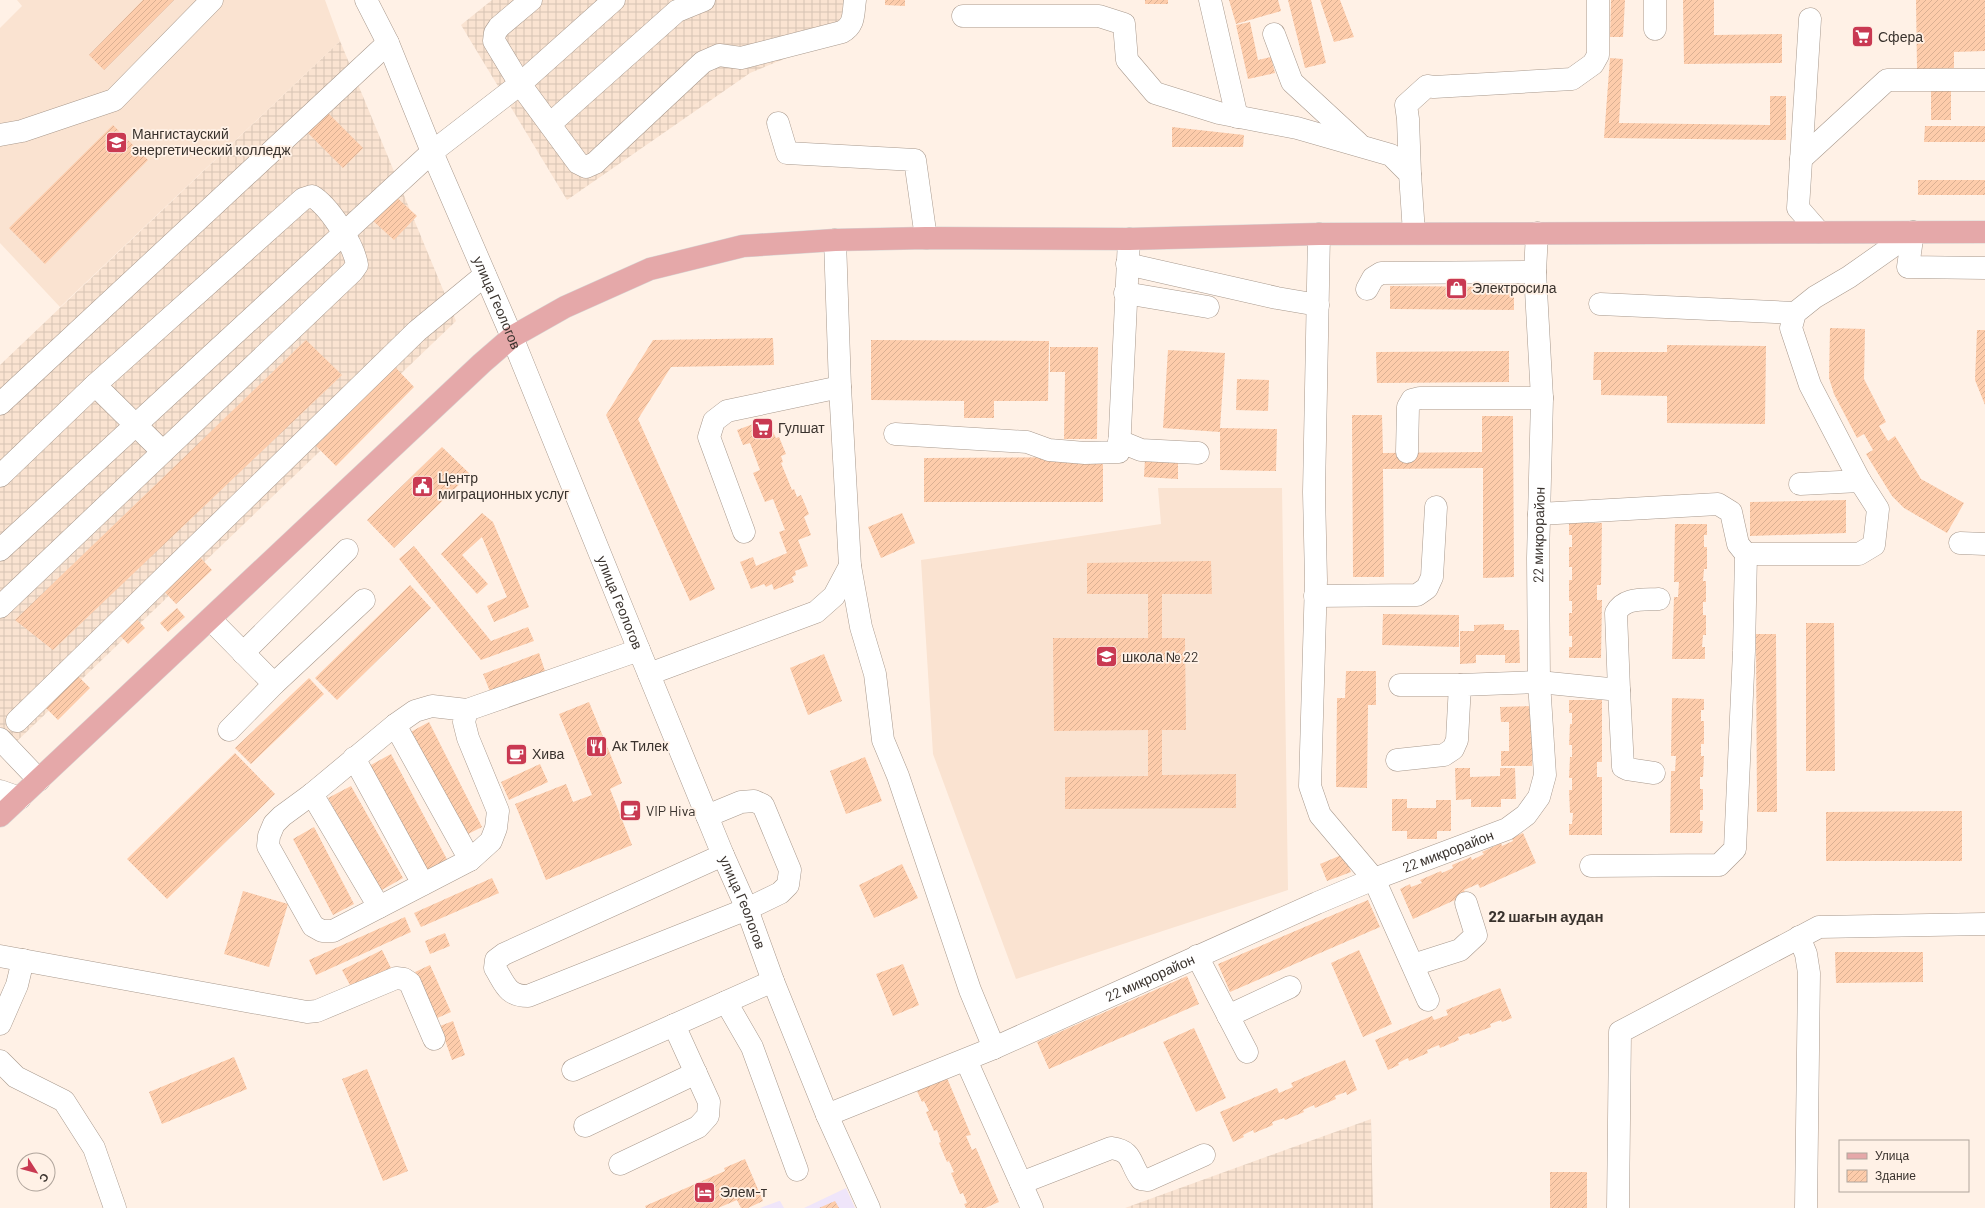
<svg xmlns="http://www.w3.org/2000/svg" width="1985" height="1208" viewBox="0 0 1985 1208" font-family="Barlow,sans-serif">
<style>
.commercial{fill:#efe5fa}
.industrial{fill:url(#industrial-grid)}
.built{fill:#fae3d1}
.building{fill:url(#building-hatch)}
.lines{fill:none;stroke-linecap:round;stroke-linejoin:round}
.minor-casing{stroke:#a8998d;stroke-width:23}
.major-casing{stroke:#d7d6d5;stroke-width:23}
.minor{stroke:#fff;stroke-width:22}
.major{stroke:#e5a8a9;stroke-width:22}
.labels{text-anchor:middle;stroke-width:3.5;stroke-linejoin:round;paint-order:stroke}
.poi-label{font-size:14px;fill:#39322d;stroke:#fff1e6;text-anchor:start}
.street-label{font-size:14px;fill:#39322d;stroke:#fff1e6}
.neighbourhood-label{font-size:15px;font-weight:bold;fill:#39322d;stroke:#fff1e6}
</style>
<defs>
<pattern id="industrial-grid" width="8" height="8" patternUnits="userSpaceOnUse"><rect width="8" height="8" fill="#fae3d1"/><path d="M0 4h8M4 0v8" fill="none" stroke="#d7c3b4"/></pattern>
<pattern id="building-hatch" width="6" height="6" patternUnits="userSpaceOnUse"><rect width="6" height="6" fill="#fdccab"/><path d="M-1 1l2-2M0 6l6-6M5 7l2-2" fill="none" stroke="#dab093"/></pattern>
</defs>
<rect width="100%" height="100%" fill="#fff1e6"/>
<!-- commercial -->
<path class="commercial" d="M846 1188 855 1208H804Z
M780 1201 784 1208H760L779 1201Z"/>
<!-- industrial -->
<path class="industrial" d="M492 0H859L855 30 750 73 567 200 461 25Z
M340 41 456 321 15 743 0 726V365Z
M1371 1119 1373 1208H1125Z"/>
<!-- built -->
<path class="built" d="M17 0H325L340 41 60 307 0 243V28L22 6Z
M1158 488H1282L1288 890 1016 979 933 754 921 560 1161 524Z"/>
<!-- building -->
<path class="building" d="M143 0H174L104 70 89 55Z
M885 0H905V6L885 5Z
M1145 0H1168V4H1145Z
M1229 0H1278L1281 11 1236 24Z
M1288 0H1311L1326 63 1305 68Z
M1320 0H1340L1354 37 1334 42Z
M1611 0H1625L1623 37H1610Z
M1683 0H1714V35L1782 34V63L1684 64Z
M1916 0H1985V51L1954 52V68L1917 69Z
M1250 22 1258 60 1271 57 1275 73 1248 79 1236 25Z
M1610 58 1623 59 1619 123 1770 125V96H1786V140L1604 138Z
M1931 90H1951V120H1931Z
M327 112 363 148 343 168 307 132Z
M113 125 148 160 45 264 9 228Z
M1925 126H1985V142H1924Z
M1172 127 1244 135 1243 147H1172Z
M1918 180H1985V195H1918Z
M393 194 417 216 394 240 370 218Z
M1390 286 1514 287V310L1390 309Z
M1830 328 1865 329 1864 379 1886 422 1879 426 1888 441 1895 436 1921 479 1964 503 1947 533 1904 508 1892 496 1866 454 1873 450 1864 434 1857 438 1834 394 1829 378Z
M1977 330H1985V405L1975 380Z
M773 338 774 365 671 367 638 419 715 589 690 601 606 415 653 340Z
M306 340 342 375 53 650 15 620Z
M871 340 1049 341 1048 401H994V418H964V401L871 400Z
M1667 345 1766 346 1765 424 1667 423V396L1601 395V380H1593L1594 352H1667Z
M1050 347H1098L1097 439H1064L1065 372H1050Z
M1168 350 1225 353 1220 428 1277 429 1276 471 1220 470V432L1163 428Z
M1509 351V382L1377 383 1376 352Z
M395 367 414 387 336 466 316 446Z
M1237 379 1269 380 1268 411 1236 410Z
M1352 415H1382L1383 453 1482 452V416H1513L1514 577 1483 578V468L1383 469 1384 577H1353Z
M764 420 769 434 773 432 776 438 779 437 786 454 781 456 783 462 781 463 792 490 794 489 797 497 801 495 809 514 804 517 811 535 798 540 808 566 795 571 796 575 792 577 794 582 774 590 772 584 766 587 764 584 751 589 740 562 753 557 756 566 787 553 779 532 785 530 773 499 765 502 753 473 760 470 750 443 743 445 737 430Z
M442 447 470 474 394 548 367 520Z
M1103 457V502H924V458Z
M1145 459 1178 461V479L1144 477Z
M1846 500V533L1750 536V502Z
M482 513 493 522 529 607 494 622 487 606 507 597 482 537 462 555 488 584 477 594 441 554Z
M902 513 915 543 881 558 868 527Z
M1569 523H1602L1601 585H1597V600H1602L1601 658H1569V647H1572V636H1569V613H1572V601H1569V580H1572V567H1569V547H1572V535H1569Z
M1675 524H1707V535H1704V547H1707V569H1704L1703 581H1706V602H1703V615H1706V635H1703L1702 647H1705V659H1672L1674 597H1678L1679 582H1674Z
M414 546 491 641 528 627 534 641 481 660 399 559Z
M198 555 212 570 176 604 162 589Z
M1211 561 1212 594H1162V638H1185L1186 730H1162V775L1236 774V808L1065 809V777L1148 776V730L1054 731 1053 638H1148V594H1087V563Z
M410 585 431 608 337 700 315 678Z
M177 608 185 617 168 632 160 623Z
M132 614 145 628 128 644 115 630Z
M1383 614 1459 615V647L1382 645Z
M1806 623H1834L1835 771H1806Z
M1504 624V630H1519L1520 663H1505V655H1476V663L1460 664V631H1474V625Z
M1756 634H1776L1777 812H1757Z
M539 653 546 674 491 694 483 674Z
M824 654 842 701 808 715 790 668Z
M1346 671H1376V705H1368L1367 788 1336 787 1337 698H1345Z
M75 673 90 688 58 720 43 705Z
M309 678 324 694 251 764 235 748Z
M1672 698 1704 699V710H1701V721H1704V744H1701V756H1704L1703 777H1700V789H1703V810H1700V821H1703L1702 833H1670L1671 771H1675L1676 756H1671Z
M1569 700H1602V762H1597V777H1602V835H1569V824H1572L1573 813H1570L1569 790H1572V778H1569L1570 757H1572V745H1569L1570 724H1572V713H1569Z
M589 702 622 783 610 789 632 845 546 880 515 804 566 784 573 802 592 795 559 714Z
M1531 706 1540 751H1532V766H1501V751H1509V722H1501L1500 707Z
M429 722 482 827 460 838 407 734Z
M235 753 275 794 167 899 127 859Z
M391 754 449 863 426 875 369 766Z
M865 757 882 801 846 814 830 771Z
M540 764 548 782 509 800 501 782Z
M1455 768H1470V777L1500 776V768H1515L1516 799H1501V807H1471V799L1456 800Z
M351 786 403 878 380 891 328 798Z
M1392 799H1407V808H1436V800H1451V831H1437V839H1407V831H1392Z
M1962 811V861H1826V812Z
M314 827 354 904 333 915 293 839Z
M1523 833 1536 863 1480 888 1478 884 1464 890 1466 895 1413 919 1400 889 1410 884 1411 887 1422 883 1420 880 1441 871 1442 873 1453 868 1452 865 1471 857 1472 860 1484 854 1482 852 1501 843 1502 846 1513 841 1512 838Z
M1344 854 1351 872 1327 881 1320 864Z
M902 864 918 898 874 918 859 885Z
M492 878 499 893 421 927 414 913Z
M243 891 288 904 269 967 224 954Z
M1368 900 1380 927 1230 992 1218 964Z
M405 917 411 932 316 975 309 960Z
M445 933 450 946 430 954 425 941Z
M382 950 391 968 351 987 342 970Z
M1359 950 1392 1024 1363 1037 1331 963Z
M1835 952H1923V982L1836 983Z
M903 964 919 1005 893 1016 876 974Z
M430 965 451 1012 435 1019 415 972Z
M1187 976 1199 1004 1049 1069 1037 1042Z
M1500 988 1512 1018 1502 1022 1501 1020 1490 1024 1491 1027 1470 1035 1469 1033 1458 1037 1459 1040 1440 1048 1439 1045 1427 1050 1428 1053 1409 1061 1408 1058 1398 1063 1399 1065 1388 1070 1375 1040 1432 1016 1434 1020 1448 1015 1446 1010Z
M453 1021 465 1055 452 1060 440 1026Z
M1194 1028 1226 1098 1196 1112 1163 1042Z
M234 1057 247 1089 162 1124 149 1092Z
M1345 1060 1357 1090 1347 1095 1346 1092 1335 1096 1336 1099 1315 1108 1314 1105 1303 1110 1304 1112 1285 1120 1284 1118 1272 1122 1273 1125 1254 1133 1253 1130 1243 1135 1244 1137 1233 1142 1220 1112 1277 1088 1279 1093 1293 1087 1291 1083Z
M367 1069 408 1171 383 1181 342 1079Z
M947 1078 971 1135 966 1136 972 1150 976 1148 999 1202 985 1208H966L964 1204 967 1203 963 1193 960 1194 951 1173 954 1172 949 1161 947 1162 939 1143 941 1142 937 1130 934 1131 926 1112 929 1111 924 1101 922 1102 917 1091Z
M745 1159 763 1201 748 1208H741L737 1200 718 1208H646L645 1206 725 1171 724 1168Z
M1550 1172H1587V1208H1550Z
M835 1201 839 1208H819Z"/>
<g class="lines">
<defs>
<g id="minor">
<path id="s1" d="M366 0 388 43 432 152 512 337 639 650 723 855 747 909 773 981 827 1115 869 1208"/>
<path d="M614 0 520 84 578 163 586 167 595 163 703 62 719 55 741 58 842 32C855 25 853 14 855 0"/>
<path d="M1210 0 1237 117"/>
<path d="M963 16H1099L1124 24 1127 60 1155 93 1219 113 1297 128 1391 155 1410 174 1414 233"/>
<path d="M1810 19 1798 208 1819 232"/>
<path d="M1655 29V0"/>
<path d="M1274 34 1292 82 1358 143"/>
<path d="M778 123 787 153 915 160 926 238"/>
<path d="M550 124 677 11 704 0"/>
<path d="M0 135 22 131 114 100 212 0"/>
<path d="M1801 159 1887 80H1985"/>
<path d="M1410 174 1408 119 1406 105 1427 86 1434 87 1572 79 1593 64 1598 55V0"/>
<path d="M1913 232 1908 267 1985 268"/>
<path d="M1319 234 1314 492 1316 580 1310 786 1320 815 1374 879 1428 1000"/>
<path d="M1127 264 1277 298 1318 305"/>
<path d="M1367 289 1373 278 1381 273 1535 272"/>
<path d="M1125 293 1208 307"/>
<path d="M1600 304 1795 313"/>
<path d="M95 385 162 451"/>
<path d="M840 387 850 566 861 627 875 674 883 740 898 776 970 990 994 1048"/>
<path d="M0 404 388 43"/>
<path d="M895 434 1027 442 1049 450 1085 453 1119 452 1129 239"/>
<path d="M1119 441 1141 450 1198 453"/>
<path d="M1407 452 1408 407 1412 400 1420 398H1542"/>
<path d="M0 476 95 385 303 199 312 196C329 206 354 245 357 265L352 272 0 607"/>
<path d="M1800 484 1860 481"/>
<path d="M1539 514 1718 504 1731 512 1738 544 1746 554H1859L1874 545 1878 509 1860 481 1810 385 1791 328 1795 313 1815 297 1849 277 1913 232"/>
<path d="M744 532 709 437 714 421 727 411 840 387 835 240"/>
<path d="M1960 543 1985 544"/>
<path d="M0 550 432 152 520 84 494 41 495 33 499 27 531 0"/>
<path d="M1315 596 1417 595 1427 588 1432 577 1436 507"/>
<path d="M210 619 274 684 364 600"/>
<path d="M243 653 347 550"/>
<path d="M649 674 816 612 834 596 850 566"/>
<path d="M1400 685H1460"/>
<path d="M1619 690 1623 767 1627 769 1654 773"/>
<path d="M467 710 464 722 468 738 498 811 496 828 491 841 470 860 333 931H322L313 926 268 846 269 836 274 824 282 816 312 794 395 725 415 711 432 706 467 710 639 650"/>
<path d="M17 721 417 331 485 275"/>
<path d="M395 725 470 860"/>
<path d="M229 730 274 684"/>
<path d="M0 739 39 780"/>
<path d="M354 758 423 884"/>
<path d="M1397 760 1444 755 1453 749 1457 740 1460 685 1539 682 1619 690 1616 613C1624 597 1643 600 1659 599"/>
<path d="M0 791 20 798"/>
<path d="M312 794 379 907"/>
<path d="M707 816 741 802 754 801 763 805 790 870 788 885 780 893 747 909 528 996C507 996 505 984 495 968L496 960 504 954 723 855"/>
<path d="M1591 866 1719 865 1735 849 1744 651 1746 554"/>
<path d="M1799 937 1806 954 1809 973 1806 1208"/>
<path d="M0 956 307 1012 317 1011 396 978 404 979 410 983 434 1039"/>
<path d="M1197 956 1247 1052"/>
<path d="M1413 965 1460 950 1476 935 1466 903"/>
<path d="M726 1002 752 1047 797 1170"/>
<path d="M1228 1016 1290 987"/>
<path d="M0 1024 17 985 23 960"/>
<path d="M966 1060 1032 1208"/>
<path d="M0 1061 16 1077 64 1101 94 1148 115 1208"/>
<path d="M573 1070 773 981"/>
<path id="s2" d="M827 1115 994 1048 1317 903 1374 879 1507 829 1526 815 1539 797 1545 775 1539 682 1538 558 1542 398 1535 272 1537 233"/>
<path d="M585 1126 696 1073"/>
<path d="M620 1164 698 1127 708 1116 709 1102 674 1025"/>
<path d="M1021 1183 1111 1148C1134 1151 1129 1163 1141 1179L1148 1180 1204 1155"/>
<path d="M1618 1208 1620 1032 1819 927 1985 924"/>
</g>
<path id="major" d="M0 816 482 363 512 337 565 307 650 269 743 246 835 240 926 238 1129 239 1319 234 1985 232"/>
</defs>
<!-- minor casing -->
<use href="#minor" class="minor-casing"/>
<!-- major casing -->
<use href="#major" class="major-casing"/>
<!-- minor -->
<use href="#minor" class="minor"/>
<!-- major -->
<use href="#major" class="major"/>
</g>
<!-- icons -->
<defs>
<symbol id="supermarket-square" viewBox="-11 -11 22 22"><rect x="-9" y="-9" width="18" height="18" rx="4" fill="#c93952" stroke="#fff1e6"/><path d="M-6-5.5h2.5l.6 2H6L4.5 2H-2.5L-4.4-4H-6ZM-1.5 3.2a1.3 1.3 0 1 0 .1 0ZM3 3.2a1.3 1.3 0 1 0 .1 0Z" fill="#fff"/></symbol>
<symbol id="university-square" viewBox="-11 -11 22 22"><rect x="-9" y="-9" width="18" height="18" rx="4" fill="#c93952" stroke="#fff1e6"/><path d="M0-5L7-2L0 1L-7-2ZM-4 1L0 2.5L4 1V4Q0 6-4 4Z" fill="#fff"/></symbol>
<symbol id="shop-square" viewBox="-11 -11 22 22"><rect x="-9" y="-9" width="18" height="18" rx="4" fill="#c93952" stroke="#fff1e6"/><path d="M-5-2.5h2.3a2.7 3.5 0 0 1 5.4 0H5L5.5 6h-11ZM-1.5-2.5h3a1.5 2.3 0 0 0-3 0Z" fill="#fff"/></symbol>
<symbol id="civic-square" viewBox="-11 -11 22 22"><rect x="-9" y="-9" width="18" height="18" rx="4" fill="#c93952" stroke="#fff1e6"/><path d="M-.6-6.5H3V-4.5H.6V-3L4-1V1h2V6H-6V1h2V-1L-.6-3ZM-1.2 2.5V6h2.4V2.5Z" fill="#fff"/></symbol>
<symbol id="school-square" viewBox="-11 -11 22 22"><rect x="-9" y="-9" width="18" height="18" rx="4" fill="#c93952" stroke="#fff1e6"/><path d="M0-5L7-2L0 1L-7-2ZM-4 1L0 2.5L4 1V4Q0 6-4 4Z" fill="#fff"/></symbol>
<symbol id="restaurant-square" viewBox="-11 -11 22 22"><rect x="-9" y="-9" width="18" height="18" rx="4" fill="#c93952" stroke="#fff1e6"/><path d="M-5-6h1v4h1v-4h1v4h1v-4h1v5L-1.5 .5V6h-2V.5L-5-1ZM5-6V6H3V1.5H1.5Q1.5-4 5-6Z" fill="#fff"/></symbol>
<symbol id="cafe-square" viewBox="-11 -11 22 22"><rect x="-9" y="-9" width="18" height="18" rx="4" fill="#c93952" stroke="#fff1e6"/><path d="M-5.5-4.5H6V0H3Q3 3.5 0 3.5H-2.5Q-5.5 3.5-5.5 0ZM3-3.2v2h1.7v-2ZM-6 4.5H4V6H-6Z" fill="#fff"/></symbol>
<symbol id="hotel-square" viewBox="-11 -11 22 22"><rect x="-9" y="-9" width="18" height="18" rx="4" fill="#c93952" stroke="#fff1e6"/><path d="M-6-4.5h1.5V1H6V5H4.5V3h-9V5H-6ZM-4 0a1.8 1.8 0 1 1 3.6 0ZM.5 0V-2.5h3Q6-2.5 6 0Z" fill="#fff"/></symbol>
</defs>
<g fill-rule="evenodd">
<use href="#supermarket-square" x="1850" y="24" width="25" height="25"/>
<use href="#university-square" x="104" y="130" width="25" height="25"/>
<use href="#shop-square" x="1444" y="276" width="25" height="25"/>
<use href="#supermarket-square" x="750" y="416" width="25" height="25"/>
<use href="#civic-square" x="410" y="474" width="25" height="25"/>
<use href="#school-square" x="1094" y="644" width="25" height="25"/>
<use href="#restaurant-square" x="584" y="734" width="25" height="25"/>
<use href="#cafe-square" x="504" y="742" width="25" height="25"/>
<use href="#cafe-square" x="618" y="798" width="25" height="25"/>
<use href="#hotel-square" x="692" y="1180" width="25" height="25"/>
</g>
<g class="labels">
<!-- poi labels -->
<g class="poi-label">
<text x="1878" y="42">Сфера</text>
<text x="132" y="139">Мангистауский<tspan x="132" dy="16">энергетический колледж</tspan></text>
<text x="1472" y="293">Электросила</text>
<text x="778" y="433">Гулшат</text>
<text x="438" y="483">Центр<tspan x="438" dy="16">миграционных услуг</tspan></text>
<text x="1122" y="662">школа № 22</text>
<text x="612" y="751">Ак Тилек</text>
<text x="532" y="759">Хива</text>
<text x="646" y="816">VIP Hiva</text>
<text x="720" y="1197">Элем-т</text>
</g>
<!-- street labels -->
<g class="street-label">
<text dy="5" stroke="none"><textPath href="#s1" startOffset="330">улица Геологов</textPath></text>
<text dy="5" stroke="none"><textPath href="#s2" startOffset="1047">22 микрорайон</textPath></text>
<text dy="5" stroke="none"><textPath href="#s1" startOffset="654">улица Геологов</textPath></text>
<text dy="5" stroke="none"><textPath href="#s2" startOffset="675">22 микрорайон</textPath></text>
<text dy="5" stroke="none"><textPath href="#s1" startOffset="978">улица Геологов</textPath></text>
<text dy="5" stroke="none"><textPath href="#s2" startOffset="351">22 микрорайон</textPath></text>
</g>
<!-- neighbourhood labels -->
<g class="neighbourhood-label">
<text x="1546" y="922">22 шағын аудан</text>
</g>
</g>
<!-- legend -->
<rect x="1839" y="1140" width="130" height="52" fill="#fff1e6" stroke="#b0a59c"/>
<rect x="1847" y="1153" width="20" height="6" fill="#e5a8a9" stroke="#b0a59c"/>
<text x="1875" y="1160" font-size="12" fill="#39322d">Улица</text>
<rect x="1847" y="1170" width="20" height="12" fill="url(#building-hatch)" stroke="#b0a59c"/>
<text x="1875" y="1180" font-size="12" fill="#39322d">Здание</text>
<!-- north arrow -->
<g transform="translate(36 1172) rotate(126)"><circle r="19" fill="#fff1e6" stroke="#b0a59c"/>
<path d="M0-3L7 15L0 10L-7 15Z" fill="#c93952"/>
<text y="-6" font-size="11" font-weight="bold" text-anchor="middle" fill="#39322d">С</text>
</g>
</svg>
